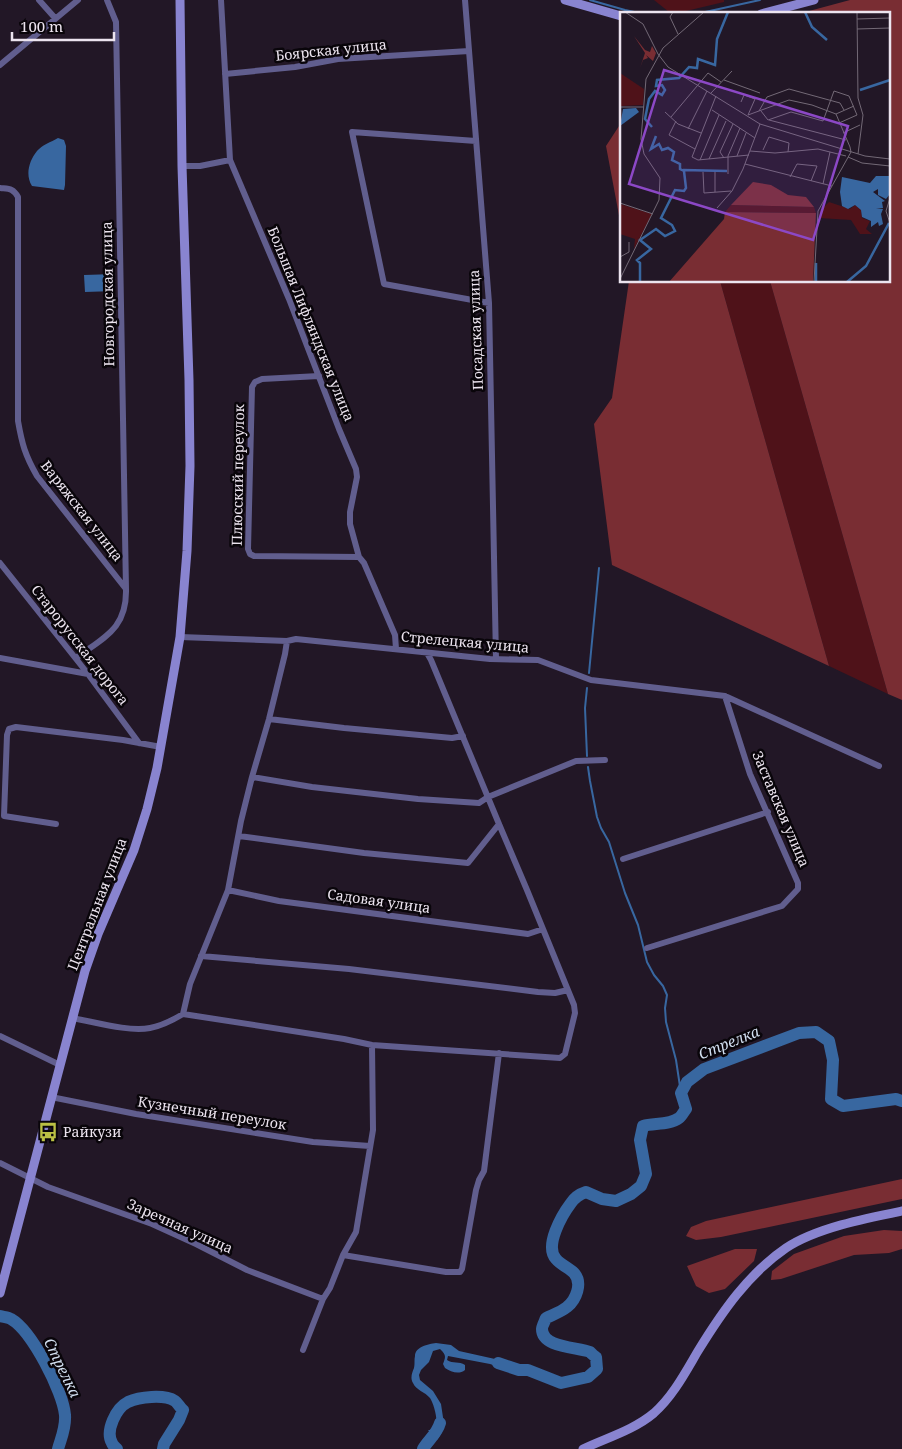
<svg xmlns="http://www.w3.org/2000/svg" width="902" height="1449" viewBox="0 0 902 1449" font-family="'Noto Serif',serif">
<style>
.green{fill:#4f1219}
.forest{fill:#792d33}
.water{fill:#3867a0}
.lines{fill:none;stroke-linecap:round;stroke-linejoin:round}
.stream{stroke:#3867a0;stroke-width:2}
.river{stroke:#3867a0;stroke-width:12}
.street{stroke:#615e8e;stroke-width:6}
.secondary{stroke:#8984d0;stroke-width:9}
.labels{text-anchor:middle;stroke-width:5;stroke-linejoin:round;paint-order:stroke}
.street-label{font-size:14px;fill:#ece4ef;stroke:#09050a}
.poi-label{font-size:14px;fill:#ece4ef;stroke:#09050a;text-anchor:start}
.water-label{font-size:15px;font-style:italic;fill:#d1deef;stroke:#09050a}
.inset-river{fill:none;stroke:#3867a0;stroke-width:2.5}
.inset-road{fill:none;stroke:#736976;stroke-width:1}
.view{fill:#8c48c6;fill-opacity:0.15;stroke:#8c48c6;stroke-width:2.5}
.inset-edge{fill:none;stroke:#ece4ef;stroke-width:2.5}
</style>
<rect width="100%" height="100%" fill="#221726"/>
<!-- green -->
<path class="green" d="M654 0H724V2L686 11 669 12Z
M720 281H770L888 694 829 666Z"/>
<!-- forest -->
<path class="forest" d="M850 0H902V700L888 694 770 281H888V14H798Z
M621 123V226L606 146Z
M629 281H720L829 666 612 565 594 424 612 398Z
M902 1179V1199L721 1237 696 1240 686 1236 691 1227 706 1221Z
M884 1230 902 1231V1249L889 1253 854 1255 781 1279 771 1280 772 1271 794 1254 844 1236Z
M735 1249H757L754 1261 725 1289 709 1293 696 1286 687 1266Z"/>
<!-- water -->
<path class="water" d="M58 138 64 140 66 146 65 185 64 190 32 186C25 175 29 161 37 151 42 145 51 142 58 138Z
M115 274V291L85 292 84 275Z
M436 1343 451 1345 459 1351 495 1359 515 1365 514 1372 490 1364 448 1356 447 1360C453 1364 459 1361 465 1365V1370C459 1375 451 1372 445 1368L443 1364C446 1356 446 1355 440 1349L433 1351 429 1362 421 1370 419 1375 420 1380 433 1391 441 1404 444 1424 441 1434 437 1440 428 1430C431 1430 433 1431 435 1428 439 1422 434 1404 430 1398 425 1392 416 1390 413 1383 410 1378 412 1373 414 1368 415 1363 414 1360 415 1356 415 1347 428 1344 436 1343Z"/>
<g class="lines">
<!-- stream -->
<path class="stream" d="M590 0 625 10 644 14
M696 14 760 0
M589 673 599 568
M587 756 585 708 587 688
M588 767 590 781 597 817 601 828 609 842 625 893 638 925 647 962 654 975 663 986 667 995 665 1008 666 1022 676 1060 681 1093"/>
<!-- river -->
<path class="river" d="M0 1316C3 1317 8 1317 11 1319 32 1331 63 1392 65 1415 66 1428 61 1438 58 1449
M498 1363 519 1370H528L561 1383 588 1377 597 1369 596 1357C594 1356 591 1353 590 1352 578 1347 542 1348 542 1329 542 1326 545 1321 546 1318 552 1315 561 1312 567 1307 576 1300 583 1283 574 1273 569 1268 561 1265 556 1259 544 1246 562 1215 571 1203 575 1197 580 1194 586 1192L602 1199 616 1201 631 1194 641 1186 646 1174 640 1140 643 1126C654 1123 670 1125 679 1118 682 1116 684 1111 686 1109L681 1093 687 1082 704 1069 799 1033 816 1032 829 1041 833 1060 831 1099 843 1106 896 1099 902 1101
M117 1449C115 1447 113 1446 112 1443 105 1431 116 1408 128 1402 139 1397 164 1394 175 1401 178 1403 180 1408 183 1410L179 1420 164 1444 163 1449
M423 1449C428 1440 437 1434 440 1423"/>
<!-- street -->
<path class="street" d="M39 0 55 18
M107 0 116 22 126 589
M221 0 230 160 289 299 339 429 356 469 357 477 350 512V524L359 557 364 563 395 635 396 649
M465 0 489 303 496 659
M0 65 78 0
M225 74 295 67 338 59 469 51
M476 141 352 132 384 284 489 303
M182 166H200L230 160
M0 188C9 189 13 188 18 197V421C22 444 25 455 37 476L126 589C127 629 104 637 76 658
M319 376 262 379 255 382 252 387 248 549 250 554 254 556 359 557
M0 563 88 674 139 743
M180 637 287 641 296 639 490 659 538 660 591 680 725 696 879 766
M0 658 88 674
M269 719 344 728 452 738 463 736
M252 777 312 787 418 799 479 803 488 797 576 761 605 760
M56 824 4 816 7 735 9 729 16 727 123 740 161 747
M239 836 364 853 468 863 499 824
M623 859 768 812
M228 890 279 901 528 934 543 929
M647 948 782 906 798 889V883L750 774 725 696
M201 956 349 969 538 992 555 993 568 990
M183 1014 344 1039 372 1045 560 1058 565 1054 575 1013 574 1005 527 890 499 824 431 660 427 653
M72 1018C95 1022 128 1032 150 1028 162 1026 173 1020 183 1014L190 984 228 890 241 821 252 777 269 719 285 654 287 641
M0 1036 60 1065
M51 1097 136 1114 313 1142 370 1146
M0 1163 48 1187 152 1224 196 1244 247 1270 323 1299
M343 1255 446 1272H460L462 1269 476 1190 479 1180 484 1171 499 1053
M303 1350 323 1299 330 1288 343 1255 356 1232 373 1130 372 1045"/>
<!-- secondary -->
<path class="secondary" d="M565 0 621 16
M761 14 814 0
M0 1293 85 971 98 934 134 850 147 809 157 768 180 637 187 551 190 466 189 380 182 166 180 0
M583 1449C606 1438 634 1430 654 1413 673 1396 685 1373 698 1351 722 1312 748 1274 786 1248 816 1228 867 1218 902 1211"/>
</g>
<!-- icons -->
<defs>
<symbol id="bus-bare" viewBox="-9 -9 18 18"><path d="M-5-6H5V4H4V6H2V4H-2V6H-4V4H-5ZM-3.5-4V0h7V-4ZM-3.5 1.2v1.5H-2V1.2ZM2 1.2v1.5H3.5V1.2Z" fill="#bbc044" stroke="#09050a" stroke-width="2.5" paint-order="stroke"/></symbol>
</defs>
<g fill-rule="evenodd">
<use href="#bus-bare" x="34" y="1118" width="28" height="28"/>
</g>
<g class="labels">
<!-- street labels -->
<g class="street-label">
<text transform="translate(331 50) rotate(-6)" y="5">Боярская улица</text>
<text transform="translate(108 294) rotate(-91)" y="5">Новгородская улица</text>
<text transform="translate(311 324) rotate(68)" y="5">Большая Лифляндская улица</text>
<text transform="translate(476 330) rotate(-92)" y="5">Посадская улица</text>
<text transform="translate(238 475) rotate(-89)" y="5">Плюсский переулок</text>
<text transform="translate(82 511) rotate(52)" y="5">Варяжская улица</text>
<text transform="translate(465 642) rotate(5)" y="5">Стрелецкая улица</text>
<text transform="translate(80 645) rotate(52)" y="5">Старорусская дорога</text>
<text transform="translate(781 809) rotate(67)" y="5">Заставская улица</text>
<text transform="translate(379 901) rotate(8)" y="5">Садовая улица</text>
<text transform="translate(97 904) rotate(-69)" y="5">Центральная улица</text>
<text transform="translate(212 1113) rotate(9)" y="5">Кузнечный переулок</text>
<text transform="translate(180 1226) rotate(24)" y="5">Заречная улица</text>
</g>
<!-- poi labels -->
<g class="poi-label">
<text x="63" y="1137">Райкузи</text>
</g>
<!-- water labels -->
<g class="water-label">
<text transform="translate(729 1043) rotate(-22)" y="5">Стрелка</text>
<text transform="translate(62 1368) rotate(64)" y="5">Стрелка</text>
</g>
</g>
<!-- overview -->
<g transform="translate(620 12)">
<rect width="270" height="270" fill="#221726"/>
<path d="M0 61 24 77 23 93 1 94ZM209 190 230 197 235 193 241 198 242 206 250 209 246 217 252 222H240L231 208 199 206 200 199ZM0 192 32 202 14 237 15 227 0 222ZM111 193 194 195 196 201 105 200Z" fill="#4f1219"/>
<path d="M14 24 25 38 30 40 32 34 36 41 33 49 26 43 28 46 23 48 20 56 25 41ZM133 170 151 173 168 183 186 185 194 195 111 193ZM105 200 196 201 193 270H49L104 207Z" fill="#792d33"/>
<path d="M3 97 16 96 19 100 0 114ZM256 164H270V182L266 187 258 183V177L253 180 265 189 262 190 263 196H256L263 197 261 202 263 212 259 214 258 210 251 215V209L242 205 241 198 235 193 228 197 222 194 220 180 222 165 250 171Z" fill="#3867a0"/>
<path class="inset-river" d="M185 0 192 15 207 28M240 78 270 68M32 115 25 107 29 87 35 79 42 83 45 78 42 73 36 74 37 68 59 66 69 55 77 56 78 47 95 53 97 27 108 0M63 158 107 159M196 269V251M20 270V251L17 248 31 237 20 228 36 217 45 224 55 219 52 213 41 206 55 178 64 179 66 176 64 159 60 157V152L52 148 54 140 48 136 42 138 39 132 31 137 36 124M227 270 246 254 269 211"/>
<path class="inset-road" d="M5 0 23 12 38 42M53 0 50 5 58 22M237 0 238 86 243 103 238 142M237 7 270 6M237 17 270 16M38 42 48 55 140 112 245 144 270 147M0 66V95M104 68 140 81M91 81 112 59M96 84 72 145 78 148 129 143M121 90 124 83 135 87 128 103M1 95H24M92 98 135 126M139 99 147 85 169 77 220 91 224 98M141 99 148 108 171 100 203 109 214 79 229 84 237 103 219 111M45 100 58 112 81 121M216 102 234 94M128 103 169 88 192 93 216 102 230 135 231 140 198 199 194 270M51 105 88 61 101 70M149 108 226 128M56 109 49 123 75 137M68 117 87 79M223 121 240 113M143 138 149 125 169 131 168 140M130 139 155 141 198 137 226 144M117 144 126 121M228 145 242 151 270 154M104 146 100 140 113 112M89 147 106 109M80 148 99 103M125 152 212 174M83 160 84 181 111 179M95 160V180M108 162V144L120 116M170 165 177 152 197 154 191 169M203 172 210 140M270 186 266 199 270 211M0 191 33 202M97 196 112 179 123 157 140 112M0 245 9 240V230M0 267 39 188 40 166 24 142 21 127 26 67 43 36 84 0"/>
<path class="view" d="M44 58 228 114 193 228 9 172Z"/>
<rect width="270" height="270" class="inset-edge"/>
</g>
<!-- scale -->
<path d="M12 32v8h102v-8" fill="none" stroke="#ece4ef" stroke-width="2.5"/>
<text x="20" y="32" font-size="15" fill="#ece4ef" stroke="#09050a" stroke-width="4" paint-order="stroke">100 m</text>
</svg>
